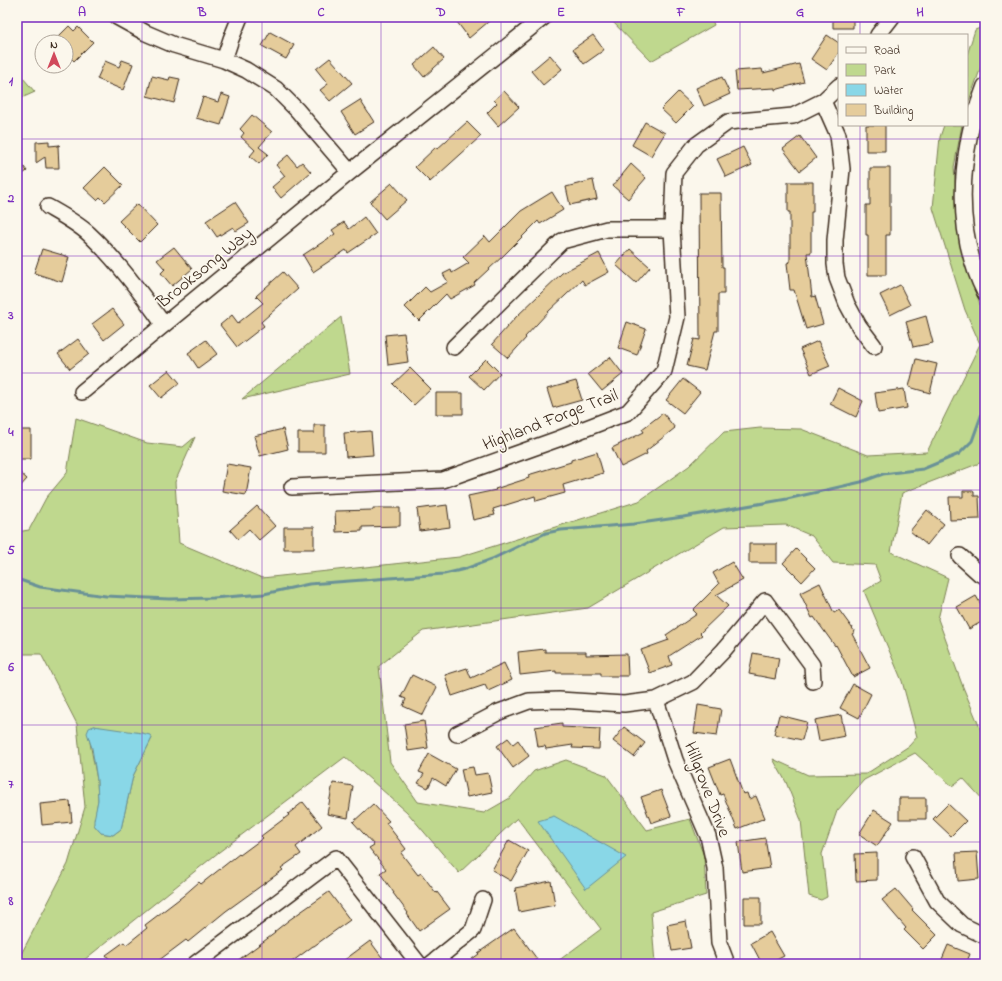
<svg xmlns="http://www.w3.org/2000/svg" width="1002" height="981" viewBox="0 0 1002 981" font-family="'Indie Flower',sans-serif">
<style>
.green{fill:#bfd88e;stroke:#7d8156;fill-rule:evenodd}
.water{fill:#89d7e7;stroke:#6a9297}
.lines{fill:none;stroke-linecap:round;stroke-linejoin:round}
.stream{stroke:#6a9297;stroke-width:3}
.building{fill:#e5cc9b;stroke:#3b2a1e}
.minor-casing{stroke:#3b2a1e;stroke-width:18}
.minor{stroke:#fbf7ec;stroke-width:15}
.grid{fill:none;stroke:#7b2cbf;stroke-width:1;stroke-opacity:0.55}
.labels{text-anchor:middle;stroke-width:3.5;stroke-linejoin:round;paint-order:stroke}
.street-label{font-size:18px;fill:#3b2a1e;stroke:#fbf7ec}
.neatline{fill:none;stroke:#7b2cbf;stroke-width:1.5}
.grid-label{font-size:13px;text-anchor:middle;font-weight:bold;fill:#7b2cbf}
</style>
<rect width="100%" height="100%" fill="#fbf7ec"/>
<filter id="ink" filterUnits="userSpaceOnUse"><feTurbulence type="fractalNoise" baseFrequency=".025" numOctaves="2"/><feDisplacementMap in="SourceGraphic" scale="8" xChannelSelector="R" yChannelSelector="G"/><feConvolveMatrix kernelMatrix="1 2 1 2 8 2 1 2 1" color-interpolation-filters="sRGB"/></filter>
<g filter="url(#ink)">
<!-- green -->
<path class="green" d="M608 17H711L714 25 651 61Z
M980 28 985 31V56L967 106V55L975 30Z
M17 71 35 92 17 100Z
M944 125H962L954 167 959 237 981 308 985 313V461L902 493 891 552 948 578 938 619 963 687 985 740V802L963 778 952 786 915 753 864 780 837 811 822 854 827 897 821 900 809 896 801 820 786 782 773 759 808 775 866 774 909 746 917 737 902 681 864 591 881 581 875 565 833 563 812 536 786 525 724 527 588 608 423 631 379 666 390 762 418 802 484 813 510 798 534 771 566 760 606 775 647 830 690 819 704 856 706 895 651 912 655 964H554L601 929 517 818 459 873 407 812 345 757 219 852 79 964H17V962L68 864 85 807 77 724 41 654H17V532L29 530 46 498 67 473 76 418 147 443 183 447 195 437 175 482 179 543 262 578 459 557 639 501 689 466 724 432 760 428 801 429 868 455 927 452 980 344 965 310 933 208 940 137ZM94 726 152 738 133 776 121 829 113 835 101 833 94 825 98 800 97 780 89 737Z
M341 317 350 374 242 399Z"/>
<!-- water -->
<path class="water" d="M94 726 142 733 150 735 152 738 133 776 121 829 113 835 101 833 94 825V820L98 800 97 780 92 748 87 733 89 728Z
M554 816 626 857 586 889 538 821Z"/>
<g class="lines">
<!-- stream -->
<path class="stream" d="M17 579 40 587 106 596 169 599 213 598 264 594 309 584 444 574 465 569 492 559 546 533 561 530 634 524 683 517 787 499 861 482 883 474 923 469 959 454 972 441 985 405"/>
</g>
<!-- building -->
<path class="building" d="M463 17H494L469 38 457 22Z
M833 17H853V28H833Z
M69 26 74 31 78 27 93 42 74 61 67 54 71 51 66 47V42H61L57 38Z
M270 32 294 45 286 59 262 46Z
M593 35 604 50 584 64 573 49Z
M827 35 839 43V52L827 70 811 59Z
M434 47 444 59 424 77 414 65Z
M550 55 562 69 543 85 531 71Z
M330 58 352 83 330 101 320 90 328 84 316 69Z
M122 60 133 64 123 90 97 79 105 61 119 67Z
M799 64 804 82 775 90V88L737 90 735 71 762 69 763 73Z
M152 76 169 80 170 77 180 79 174 103 147 96Z
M722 77 730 94 704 106 696 88Z
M504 91 519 107 498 126 487 113 497 103 494 100Z
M678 92 693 106 676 123 661 109Z
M221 94 230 97 221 125 196 118 203 97 218 102Z
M360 100 374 122 355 134 341 112Z
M252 115 272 132 259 147 268 154 259 164 250 156 255 150 241 137 244 133 240 129Z
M467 122 481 136 430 182 415 167 436 147 437 149Z
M645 122 665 133 651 156 632 145Z
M866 125H885V151H866Z
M800 136 816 158 800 171 783 149Z
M49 141V146L60 145 58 146 59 168H46L45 157 36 163V142Z
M743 147 752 165 726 177 717 159Z
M288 155 297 166 302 162 311 172 281 198 272 187 285 176 276 165Z
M17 158 27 171 17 178Z
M631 164 646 178 628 199 613 186Z
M105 167 123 185 105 202 100 197 97 200 84 188Z
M870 168H890V235H886V275H868V235H866V205H870Z
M593 180 597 199 570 205 566 187Z
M788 182H813V212H811V253H807L812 297 815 296 823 324 806 329 794 290H790L787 263 790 262V212H788Z
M392 183 407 200 385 219 370 202Z
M552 192 563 210 540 224 538 221 503 256 474 283 475 285 450 299 446 294 419 321 405 307 425 287 430 292 448 282 443 274 451 270 452 273 469 263 463 257 485 236 490 242 521 211Z
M699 193H721L722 267H724V294H718V331H715L705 370 687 366 694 339 700 340Z
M235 202 249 223 236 231 233 227 217 237 206 221Z
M137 204 157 225 140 242 119 221Z
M364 217 376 234 348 253 346 250 313 272 303 255 335 234 332 230 344 222 349 229Z
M174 247 192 269 172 286 161 273 165 269 157 260Z
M42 249 69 257 62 282 34 273Z
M630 249 650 267 636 283 616 265Z
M599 253 609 272 585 285 582 280 549 311 525 337 526 338 508 358 492 344 516 317 562 273Z
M283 272 298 289 261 322 264 326 237 347 220 325 232 315 238 323 263 303 256 296Z
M900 285 910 305 890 315 880 295Z
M112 309 124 324 104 340 92 324Z
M926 316 933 343 913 347 906 322Z
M627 322 646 329 637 355 618 348Z
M404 333 408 362 388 365 385 335Z
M78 339 89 354 70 369 58 354Z
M206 340 217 354 198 368 188 353Z
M818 341 830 366 811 374 800 349Z
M610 357 623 374 602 391 588 374Z
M486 359 500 373 484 390 469 376Z
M916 359 937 364 930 393 909 387Z
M410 368 431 389 414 405 393 384Z
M169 370 180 383 161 398 150 385Z
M683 379 700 392 683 413 666 400Z
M576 381 582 400 553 408 547 389Z
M838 388 863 401 856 417 830 404Z
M904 389 907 408 878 413 875 393Z
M436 393H463V414H436Z
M663 413 675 428 646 451 647 454 621 467 612 448 644 432 642 429Z
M314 425H325V452H298V433H314Z
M283 429 288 449 260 456 254 436Z
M17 430H31V459H17Z
M371 431 373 455 346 457 344 433Z
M597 452 603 473 563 485 565 493 536 501 535 496 493 509 495 515 473 520 468 496 496 490 495 489 529 478 528 475 571 462V460Z
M227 464 251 468 246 495 222 491Z
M17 470 27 479 17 490Z
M963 491H974V496H979L980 519 950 520 949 497H963Z
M447 505 450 527 420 531 417 509Z
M257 506 275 526 259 540 249 529 238 539 230 530Z
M373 508H400V526L362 527V531L336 532 335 511 373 510Z
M927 510 944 524 927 545 910 531Z
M284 527H314V549H284Z
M749 544H777V563H749Z
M796 549 815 568 802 582 783 563Z
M732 562 743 580 716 595 728 606 700 633 702 635 669 656 672 665 650 673 641 650 669 640 666 635 697 614 693 610 719 584 713 573Z
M820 583 834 613 839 610 855 632 852 634 870 668 853 677 836 645 835 646 814 617 812 618 800 593Z
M976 596 985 611V620L969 629 957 607Z
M545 649V652H586V655L627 654 628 676H601V673H556V671L520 675 518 652Z
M753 653 779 658 775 679 749 674Z
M504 663 512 680 488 691 485 685 452 696 445 675 467 668 471 678Z
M412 675 437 687 423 715 403 706 406 699 401 697Z
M853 684 871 694 859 718 840 708Z
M698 705 721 709 717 736 694 733Z
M779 715 807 722 802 740 774 734Z
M841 715 845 736 819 741 815 720Z
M424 721 428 748 408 751 404 724Z
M562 723V727L600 729 599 749 572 748 573 745 546 749 545 746 538 747 535 727Z
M624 727 645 743 634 757 613 741Z
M508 738 513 744 518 740 529 756 513 768 497 746Z
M429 754 456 769 446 786 433 778 428 788 418 783 424 774 419 772Z
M730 759 743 794 747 793 749 799 756 796 765 818 737 829 723 794 720 795 709 767Z
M473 767 475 775 488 773 492 792 467 797 461 769Z
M333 783 353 786 348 818 327 814Z
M661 790 671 816 651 823 641 797Z
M899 798H926V819H899Z
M70 801 72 822 42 825 40 804Z
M303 802 322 826 296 847 301 854 281 868 283 870 226 911 188 942 186 940 154 964H113L106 955 124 942 126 945 147 928 145 925 183 896 199 882 201 884 239 854 240 855 263 838 261 836 289 815 288 814Z
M373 804 389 821 386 823 406 849 401 853 418 875 421 873 436 893 437 892 450 909 419 931 407 914 408 913 393 893H394L380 873 386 869 369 848 374 845 353 822Z
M948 804 966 821 951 836 933 819Z
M874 810 893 822 877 846 859 834Z
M765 838 770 868 742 872 738 842Z
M509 840 528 851 511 881 492 870Z
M977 852 979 879 958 881 956 853Z
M877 853V880L856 881 855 854Z
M551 881 555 905 519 912 515 888Z
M896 889 913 909 912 910 937 935 923 949 904 930 906 928 882 900Z
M329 892 350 920 314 946H313L289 964H233L275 933 274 932 289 920Z
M744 897H761V924H744Z
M686 921 691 948 672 951 667 925Z
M514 928 537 959 529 964H465L479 954 478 953Z
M770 932 784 956 769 964H762L751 943Z
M370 941 387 964H339Z
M948 945 970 954 966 964H940Z"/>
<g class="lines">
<defs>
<path id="minor" d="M117 17 146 33 174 45 224 60 246 70 276 89 297 110 350 172
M878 35 892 17
M224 60 231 39 240 17
M985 86C979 103 972 120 969 138 959 190 961 245 985 293
M823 101 838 135 842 169 835 240V264L837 278 847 304 859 326 874 346
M48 207C62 215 77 223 89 234 116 259 142 294 164 325
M454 347 562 241 607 229H672
M82 392 350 172 544 17
M292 487 443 480 558 439 628 412 664 371 677 317 672 229 674 173 696 145 728 122 793 116 823 101 839 86
M960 556 980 574 985 576
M656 700 675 760 708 836 715 868 719 943 727 964
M457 734 499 712 529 701 559 700 624 704 656 700 693 682 723 651 765 601 812 665 813 681
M913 857 937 901 962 925 985 936
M195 964 336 858 419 964
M431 964 473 930 483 900"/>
</defs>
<!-- minor casing -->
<use href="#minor" class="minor-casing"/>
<!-- minor -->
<use href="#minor" class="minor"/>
</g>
</g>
<!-- grid -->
<path class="grid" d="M142 17V964M262 17V964M381 17V964M501 17V964M621 17V964M740 17V964M860 17V35M860 125V964M17 139H985M17 256H985M17 373H985M17 490H985M17 608H985M17 725H985M17 842H985"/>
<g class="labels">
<!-- street labels -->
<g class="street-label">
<text transform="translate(204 267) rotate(-39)" y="6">Brooksong Way</text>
<text transform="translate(550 419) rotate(-21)" y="6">Highland Forge Trail</text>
<text transform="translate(708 789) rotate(69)" y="6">Hillgrove Drive</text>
</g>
</g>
<!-- margin -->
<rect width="1002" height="981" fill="none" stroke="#fbf7ec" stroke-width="44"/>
<!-- legend -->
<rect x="838" y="34" width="130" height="92" fill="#fbf7ec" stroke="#aea59a"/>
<rect x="846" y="47" width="20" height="6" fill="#fbf7ec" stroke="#aea59a"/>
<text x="874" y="54" font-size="12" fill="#3b2a1e">Road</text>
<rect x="846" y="64" width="20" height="12" fill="#bfd88e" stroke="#aea59a"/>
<text x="874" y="74" font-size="12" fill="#3b2a1e">Park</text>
<rect x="846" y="84" width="20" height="12" fill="#89d7e7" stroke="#aea59a"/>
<text x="874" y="94" font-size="12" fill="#3b2a1e">Water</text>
<rect x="846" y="104" width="20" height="12" fill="#e5cc9b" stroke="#aea59a"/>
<text x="874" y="114" font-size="12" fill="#3b2a1e">Building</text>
<!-- north arrow -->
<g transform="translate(54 54)"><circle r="19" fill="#fbf7ec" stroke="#aea59a"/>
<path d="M0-3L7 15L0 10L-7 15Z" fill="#d1495b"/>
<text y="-6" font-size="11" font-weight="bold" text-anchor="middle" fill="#3b2a1e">N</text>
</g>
<rect x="22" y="22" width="958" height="937" class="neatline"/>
<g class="grid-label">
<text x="82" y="16">A</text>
<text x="202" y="16">B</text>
<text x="321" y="16">C</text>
<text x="441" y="16">D</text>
<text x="561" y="16">E</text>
<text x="681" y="16">F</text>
<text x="800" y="16">G</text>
<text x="920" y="16">H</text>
<text x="11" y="85">1</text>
<text x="11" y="202">2</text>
<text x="11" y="319">3</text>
<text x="11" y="436">4</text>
<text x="11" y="554">5</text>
<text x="11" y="671">6</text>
<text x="11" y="788">7</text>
<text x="11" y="905">8</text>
</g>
</svg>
